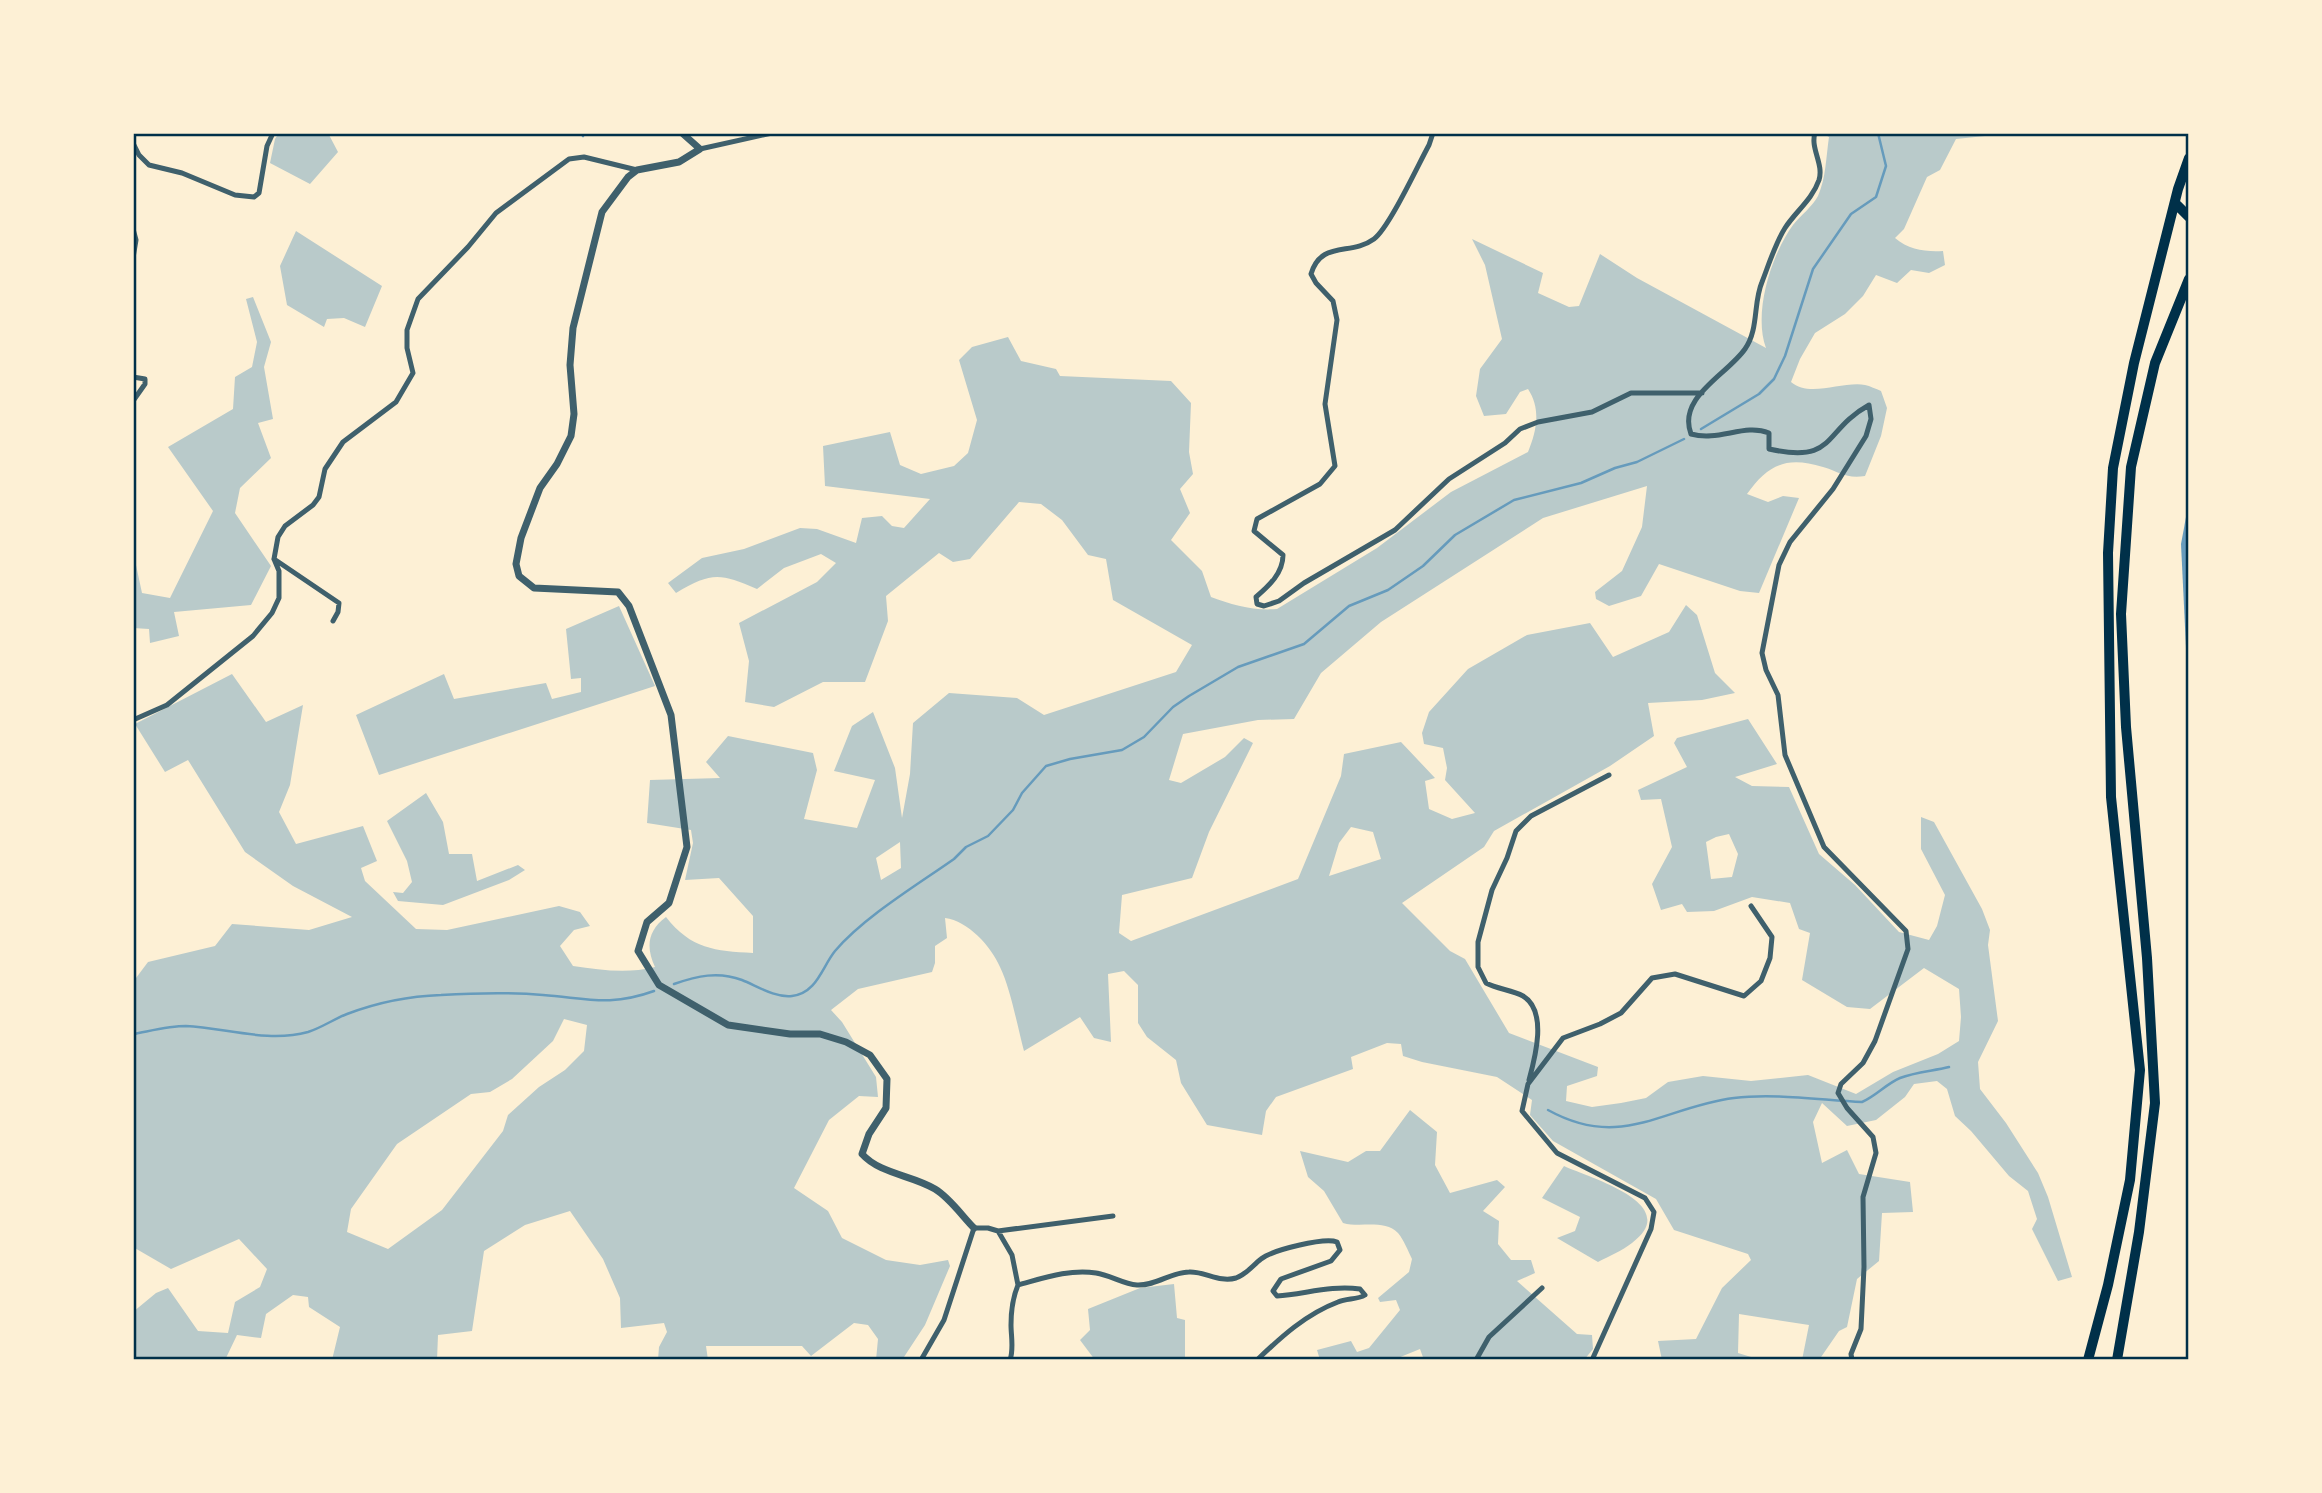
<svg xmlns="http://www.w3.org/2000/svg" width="2322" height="1493" viewBox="0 0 2322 1493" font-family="Lato,sans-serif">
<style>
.green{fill:#b9caca;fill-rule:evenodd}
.water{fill:#669bbc}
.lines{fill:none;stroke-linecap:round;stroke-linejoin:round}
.stream{stroke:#669bbc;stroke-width:2.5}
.minor{stroke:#3f606c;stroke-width:5}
.tertiary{stroke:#3f606c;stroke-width:7}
.trunk{stroke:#003049;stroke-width:10}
.neatline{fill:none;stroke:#003049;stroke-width:2.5}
</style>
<rect width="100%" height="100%" fill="#fdf0d5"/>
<!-- green -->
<path class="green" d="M279 133H328L338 152 310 184 270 163 275 139Z
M1822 133H1989L1985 136 1956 139 1940 170 1927 177 1904 229 1895 238C1909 250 1926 252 1943 251L1945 265 1929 273 1911 270 1897 283 1876 275 1863 296 1845 314 1815 333 1800 359 1791 382C1809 398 1843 381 1865 385 1870 386 1876 389 1881 391L1887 408 1881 436 1865 476C1846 479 1840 472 1823 467 1787 456 1768 464 1747 494L1768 502 1783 496 1799 498 1759 593 1740 591 1659 564 1641 596 1609 606 1596 599 1595 592 1622 571 1642 527 1647 486 1543 518 1381 622 1321 673 1294 719 1258 720 1183 734 1169 780 1181 783 1225 757 1244 738 1253 743 1209 832 1192 878 1122 895 1119 933 1131 941 1298 879 1341 776 1344 754 1401 742 1435 778 1425 781 1429 809 1452 819 1475 813 1445 780 1447 768 1443 748 1424 744 1422 733 1429 712 1468 669 1527 635 1590 623 1613 657 1669 632 1686 605 1697 615 1715 673 1735 693 1702 700 1648 703 1654 736 1610 766 1494 831 1484 847 1402 903 1450 951 1465 959 1509 1033 1598 1067 1597 1076 1567 1086 1566 1101 1592 1107 1621 1103 1646 1098 1668 1082 1703 1076 1751 1081 1808 1075 1856 1094 1893 1072 1938 1054 1959 1041 1961 1017 1959 989 1924 968 1870 1009 1847 1007 1802 980 1810 933 1799 929 1790 903 1752 897 1714 911 1687 912 1682 904 1661 910 1652 884 1672 847 1661 799 1641 800 1638 790 1687 767 1674 743 1677 738 1748 719 1777 764 1735 777 1752 786 1789 787 1819 854 1855 885 1899 932 1929 940 1937 926 1945 895 1921 849V817L1934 822 1982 909 1990 930 1988 945 1998 1021 1978 1062 1980 1089 2006 1123 2038 1173 2048 1197 2072 1277 2058 1281 2032 1229 2037 1219 2028 1191 2009 1176 1971 1131 1955 1116 1947 1089 1937 1081 1914 1084 1905 1097 1876 1120 1847 1126 1822 1103 1813 1122 1822 1163 1847 1150 1859 1174 1910 1182 1913 1212 1882 1213 1879 1261 1857 1279 1847 1327 1839 1331 1819 1360H1802L1809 1325 1739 1314 1738 1353 1761 1360H1662L1658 1341 1696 1339 1722 1288 1751 1260 1748 1254 1674 1230 1656 1199 1553 1141 1530 1115 1532 1100 1497 1077 1422 1062 1403 1056 1401 1044 1387 1043 1351 1057 1353 1069 1276 1097 1266 1111 1262 1135 1207 1125 1181 1083 1176 1060 1147 1037 1138 1023V985L1124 971 1108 974 1111 1042 1094 1038 1080 1017 1024 1051C1017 1025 1011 990 1000 967 991 946 968 921 945 918L947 938 935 946V963L932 972 858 989 831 1010 842 1022 876 1077 878 1097 859 1096 829 1120 794 1188 828 1211 842 1238 886 1260 920 1265 948 1260 950 1266 925 1325 902 1360H876L878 1339 868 1325 854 1323 811 1356 802 1346H706L708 1360H658L659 1347 667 1332 664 1323 621 1328 620 1298 603 1259 570 1211 525 1225 484 1251 472 1331 438 1335 437 1360H332L340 1327 309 1307 308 1297 293 1295 266 1314 261 1338 237 1335 226 1358 133 1360V1312L156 1293 168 1288 198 1331 228 1333 235 1302 260 1287 267 1269 239 1239 171 1269 133 1247V982L148 962 215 946 232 924 309 930 352 917 293 886 245 852 188 760 165 772 135 724 232 674 266 722 303 705 290 785 279 812 296 844 363 826 377 861 361 868 365 881 416 929 447 930 559 906 580 912 590 926 574 930 560 946 573 966C601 970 627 974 655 967 646 948 647 931 666 917 691 949 715 951 753 953V916L719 878 685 880 693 843 691 830 647 823 650 780 720 778 706 762 728 736 813 753 817 770 804 819 857 828 875 780 834 771 852 726 873 712 895 768 902 818 910 774 913 723 949 693 1017 698 1044 715 1176 672 1192 645 1113 600 1106 559 1088 555 1062 520 1041 504 1019 502 970 559 953 562 939 553 886 596 888 621 865 682H823L774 707 745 702 749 661 739 623 817 582 836 563 821 554 784 568 757 589C719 573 712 572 676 593L668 583 702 558 744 549 800 528 817 529 856 543 862 518 882 516 892 526 904 528 930 499 825 486 823 446 890 432 900 465 921 474 954 466 968 453 977 420 959 360 972 347 1008 337 1021 361 1056 369 1060 376 1171 381 1191 403 1189 452 1193 474 1180 489 1190 513 1171 540 1202 571 1211 597C1232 605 1254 611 1277 609L1377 548 1451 492 1528 452C1537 430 1541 409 1528 389L1520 392 1506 414 1484 416 1476 396 1480 369 1502 339 1485 265 1472 239 1543 273 1538 293 1569 307 1579 306 1600 254 1637 278 1766 348C1753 313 1771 255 1793 225 1801 215 1812 207 1818 196 1826 178 1826 157 1829 137ZM1351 827 1373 832 1381 859 1329 876 1339 843ZM1729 834 1738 854 1732 877 1711 879 1706 842 1716 837ZM900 842 901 868 881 880 876 858ZM564 1019 587 1025 584 1051 565 1070 539 1087 508 1115 503 1131 442 1210 388 1249 347 1232 351 1209 397 1144 471 1094 490 1092 512 1079 553 1041Z
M296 231 382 286 365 327 344 318 327 319 324 327 287 305 280 266Z
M253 297 271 342 264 367 273 419 258 423 271 458 240 488 235 513 271 566 251 605 174 612 179 636 150 643 149 629 133 628V551L142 593 170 598 213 511 168 447 233 409 235 377 252 367 257 342 246 299Z
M619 606 655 686 379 775 356 715 444 674 454 699 546 683 552 699 581 692V678L571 679 566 629Z
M426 793 443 822 449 854H472L477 881 518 865 525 870 509 880 443 905 398 901 393 892 403 893 412 882 407 861 387 821Z
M1410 1110 1437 1132 1435 1165 1450 1193 1497 1180 1505 1187 1483 1211 1499 1221 1498 1244 1511 1260H1531L1535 1273 1517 1281 1577 1334 1592 1335 1593 1349 1584 1360H1424L1420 1349 1393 1360H1320L1317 1350 1351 1341 1357 1352 1369 1348 1400 1310 1396 1300 1380 1302 1378 1298 1409 1272 1412 1259C1408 1251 1404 1240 1398 1233 1385 1219 1360 1228 1343 1223L1324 1191 1308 1177 1300 1151 1348 1162 1366 1151H1380Z
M1564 1166C1590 1178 1684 1204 1632 1243 1622 1251 1609 1256 1598 1262L1557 1238 1575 1231 1580 1217 1542 1198Z
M1174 1284 1177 1318 1185 1320V1360H1095L1080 1340 1090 1330 1088 1309 1140 1288Z"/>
<!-- water -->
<path class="water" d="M2189 501V710L2181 544Z"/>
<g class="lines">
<!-- stream -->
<path class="stream" d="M583 136 584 133
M1701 429 1759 394 1774 379 1785 356 1813 269 1851 214 1876 197 1886 166 1878 133
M674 984C697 976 718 971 742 980 757 986 775 998 792 996 817 993 822 967 835 951 864 917 917 885 954 859L966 847 988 836 1013 810 1022 793 1046 766 1070 759 1122 750 1144 737 1173 707 1189 696 1238 667 1304 644 1349 606 1388 590 1423 566 1455 535 1514 500 1581 483 1615 468 1637 462 1684 439
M133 1034C150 1031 169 1026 186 1026 226 1028 268 1043 308 1032 321 1028 334 1019 347 1014 376 1003 410 996 441 995 475 993 509 992 543 995 586 998 610 1007 654 991
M1548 1110C1622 1151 1663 1107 1734 1098 1774 1093 1821 1100 1862 1102 1876 1096 1886 1084 1900 1078 1915 1072 1933 1071 1949 1067"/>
<!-- minor -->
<path class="minor" d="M1433 133 1429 145C1418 165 1389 228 1374 239 1351 256 1321 240 1311 274L1316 283 1333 301 1337 320 1325 404 1335 466 1320 484 1257 519 1254 531 1283 555C1283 573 1269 586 1256 597L1257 604 1264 606 1279 601 1304 583 1395 530 1449 479 1505 443 1520 429 1538 422 1592 412 1631 393H1702
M1815 133C1810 148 1824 164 1819 180 1812 200 1796 211 1785 228 1775 244 1769 264 1762 282 1753 303 1759 329 1745 349 1727 375 1677 397 1691 434 1719 442 1744 423 1769 433V449C1837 464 1822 431 1869 405L1871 419 1866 436 1833 489 1790 542 1779 565 1762 653 1766 670 1778 695 1785 755 1824 847 1906 931 1908 949 1875 1041 1863 1063 1841 1084 1838 1093 1847 1108 1873 1137 1876 1153 1863 1197 1864 1267 1861 1329 1851 1354 1852 1360
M133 143 139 155 149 165 182 173 235 195 254 197 259 193 267 146 273 133
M700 149 772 133
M133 229 136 240 133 258
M133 377 145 379V384L133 401
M274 559 339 603 338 612 333 621
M133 720 167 705 253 636 272 613 279 598V571L274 559 278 537 285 526 313 505 319 497 325 469 343 442 396 402 413 373 407 348V330L418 299 468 247 496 213 569 159 584 157 637 170
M1529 1080C1535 1058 1548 1011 1523 996 1512 990 1497 989 1486 983L1478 967V942L1492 890 1507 858 1516 831 1531 816 1609 775
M998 1231 1113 1216
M921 1360 944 1320 974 1228H988L998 1231 1012 1255 1018 1285
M1010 1360C1014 1349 1011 1336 1011 1325 1011 1311 1013 1297 1018 1285 1044 1278 1069 1269 1096 1273 1110 1275 1123 1284 1137 1285 1156 1286 1171 1272 1189 1272 1205 1271 1219 1283 1236 1278 1247 1274 1253 1265 1261 1259 1272 1250 1325 1237 1337 1242L1340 1250 1331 1261 1281 1279 1273 1291 1277 1296C1305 1294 1331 1285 1360 1289L1365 1295C1357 1300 1347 1298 1338 1302 1306 1314 1281 1337 1257 1360
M1476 1360 1489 1337 1542 1288
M1592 1360 1651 1229 1654 1212 1645 1198 1557 1153 1522 1111 1528 1084 1563 1038 1600 1024 1621 1013 1652 978 1675 974 1744 996 1761 981 1770 958 1772 937 1751 906"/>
<!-- tertiary -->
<path class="tertiary" d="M682 133 700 149 679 162 637 170 628 177 602 212 573 328 570 365 574 414 571 436 557 464 540 488 521 538 516 564 519 576 534 588 618 592 629 606 671 715 687 847 669 903 647 922 638 951 659 985 728 1025 790 1034H820L846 1042 870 1055 887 1079 886 1108 869 1134 862 1154C880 1174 912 1175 935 1189 950 1198 962 1216 974 1228"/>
<!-- trunk -->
<path class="trunk" d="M2175 203 2189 217
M2088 1360 2108 1285 2130 1180 2140 1070 2111 797 2108 553 2113 468 2134 363 2178 189 2189 158
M2117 1360 2139 1232 2155 1103 2147 958 2126 727 2121 614 2131 467 2155 363 2189 279"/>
</g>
<!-- border -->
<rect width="2322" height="1493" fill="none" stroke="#fdf0d5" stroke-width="270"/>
<rect x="135" y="135" width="2052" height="1223" class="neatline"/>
</svg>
